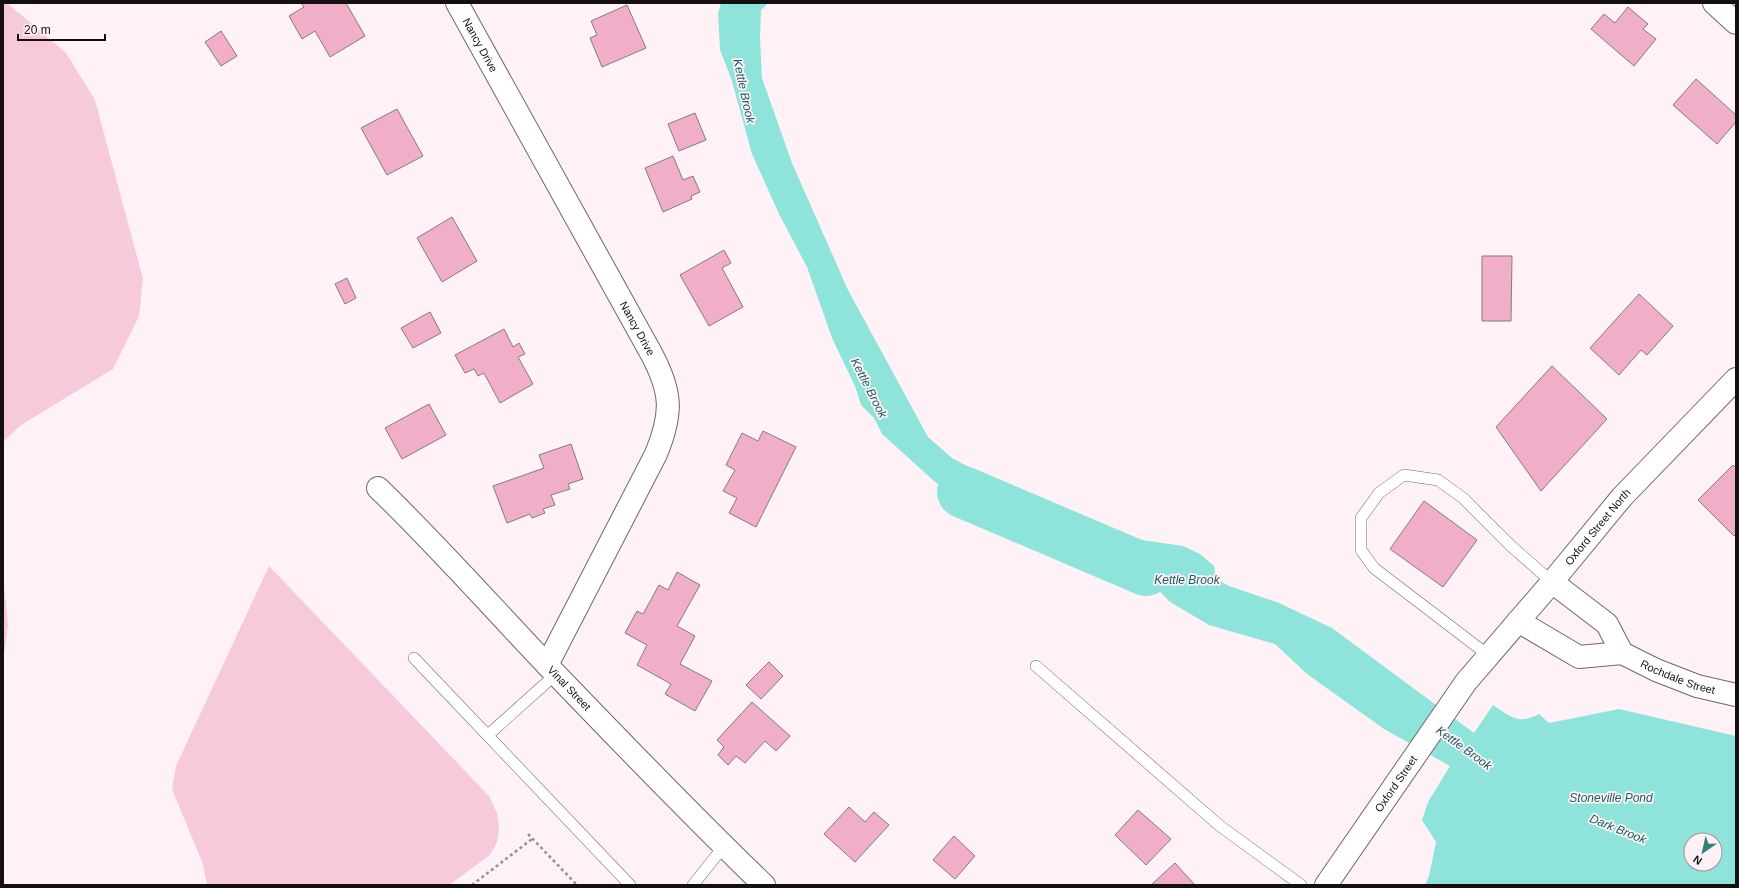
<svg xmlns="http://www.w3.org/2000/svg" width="1739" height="888" viewBox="0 0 1739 888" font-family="Arial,sans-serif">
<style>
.green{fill:#f6c9db}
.water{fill:#8ee4db;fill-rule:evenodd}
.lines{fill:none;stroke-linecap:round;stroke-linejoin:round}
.river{stroke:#8ee4db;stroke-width:52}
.building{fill:#f0aec9;stroke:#877a7f}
.service-casing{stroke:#72666b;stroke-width:12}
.minor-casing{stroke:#72666b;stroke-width:24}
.tertiary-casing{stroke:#72666b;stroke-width:24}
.secondary-casing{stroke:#72666b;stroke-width:24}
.path{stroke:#988f92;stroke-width:2.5;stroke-dasharray:3 3;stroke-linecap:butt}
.service{stroke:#fff;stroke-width:11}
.minor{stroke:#fff;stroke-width:22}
.tertiary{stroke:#fff;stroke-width:22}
.secondary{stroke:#fff;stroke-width:22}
.labels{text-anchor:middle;stroke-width:3.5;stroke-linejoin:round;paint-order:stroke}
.street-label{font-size:11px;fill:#140f11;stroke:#fef2f6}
.water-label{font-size:12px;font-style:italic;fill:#175f5a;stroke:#fef2f6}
</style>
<rect width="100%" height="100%" fill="#fef2f6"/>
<!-- green -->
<path class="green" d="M3 3H7L66 53 95 100 143 279 139 316 113 369 21 425 3 442Z
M269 566 489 796 497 813 499 829 497 842 490 855 449 885H207L203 864 172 789 176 766Z
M3 576 8 625 3 662Z"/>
<!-- water -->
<path class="water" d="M721 3H768L761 10 760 38 762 78 792 163 848 290 928 437 952 458 976 471 987 482 1009 494 1040 506 1068 514 1103 534 1119 540 1135 539 1183 546 1200 554 1214 566 1216 579 1229 586 1279 603 1332 628 1474 733 1493 705C1511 717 1518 725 1539 714L1549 723 1619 709 1736 736V885H1425L1429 876 1436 842 1422 820 1428 802 1450 766 1384 729 1307 674 1275 644 1209 625 1170 602 1145 576 1085 544 1052 529 1027 519 1004 516 978 509 958 498 934 481 882 434 874 418 861 405 855 386 832 338 807 267 780 216 752 154 731 78 720 50 718 13ZM1691 840H1715V864H1691Z"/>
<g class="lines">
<!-- river -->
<path class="river" d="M963 492 1146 570"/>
</g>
<!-- building -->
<path class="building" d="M301 3H346L365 36 330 57 315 31 302 39 289 16 304 7Z
M627 5 646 48 602 67 590 38 597 35 591 21Z
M1628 7 1648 24 1643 29 1656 39 1634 66 1591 29 1604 14 1615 23Z
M221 31 237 56 221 66 205 42Z
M1696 79 1736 115V122L1717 144 1673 105Z
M397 109 423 156 387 175 361 128Z
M695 113 706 140 679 151 668 124Z
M673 156 683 180 693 176 700 192 691 196 692 199 663 212 645 168Z
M452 217 477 261 442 282 417 238Z
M724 250 731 263 722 268 743 307 709 326 680 275Z
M1482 256H1512L1511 321H1482Z
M347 278 356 298 345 304 335 284Z
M1639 294 1673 326 1647 355 1641 350 1619 375 1590 348Z
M430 312 441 333 413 348 401 328Z
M504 329 513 347 519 343 525 354 518 357 533 384 500 403 484 373 478 376 474 369 465 373 455 355Z
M1552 366 1607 419 1541 491 1496 427Z
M429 404 446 435 402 459 385 428Z
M763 431 796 447 756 527 729 513 737 498 723 491 735 470 726 465 742 433 758 441Z
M571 444 583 479 568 484 570 489 551 495 555 505 543 509 545 513 532 518 530 514 507 523 493 486 544 468 539 455Z
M1733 465 1736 468V534L1734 536 1698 500Z
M1424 501 1477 540 1443 587 1390 549Z
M677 572 700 585 677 626 695 636 680 664 712 681 695 711 665 694 671 684 637 665 647 645 625 633 637 611 643 614 659 585 668 590Z
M769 662 783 676 761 699 746 685Z
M752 702 790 736 776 751 765 741 745 763 736 756 728 765 718 755 724 747 717 740Z
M849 807 865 822 874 812 889 825 855 862 824 834Z
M1138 810 1171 839 1146 865 1115 835Z
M954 836 975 856 955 879 933 860Z
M1175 863 1195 885H1151Z"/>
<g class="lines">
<defs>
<path id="service" d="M1488 655 1374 568 1361 550V518L1379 493 1404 475 1438 480 1463 498 1511 546 1552 582
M414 658 630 885
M1036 666 1220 826 1301 885
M488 735 556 674
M693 885 724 846"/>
<g id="minor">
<path id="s1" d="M457 3 651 353C672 392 673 413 656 454L547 665"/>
<path d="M1714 3 1736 23"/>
<path id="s2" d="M378 488C437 545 491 606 547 665 618 739 690 814 764 885"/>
</g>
<g id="tertiary">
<path d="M1552 582 1607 624 1622 653"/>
<path id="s3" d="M1518 621 1579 657 1622 653 1656 670 1697 686 1736 695"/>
</g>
<g id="secondary">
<path id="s4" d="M1326 885 1466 682 1552 582 1622 497 1736 379"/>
</g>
</defs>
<!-- service casing -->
<use href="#service" class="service-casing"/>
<!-- minor casing -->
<use href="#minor" class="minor-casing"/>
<!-- tertiary casing -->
<use href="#tertiary" class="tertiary-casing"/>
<!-- secondary casing -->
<use href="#secondary" class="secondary-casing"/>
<!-- path -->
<path class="path" d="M528 834 577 885
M472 885 532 839"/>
<!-- service -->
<use href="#service" class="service"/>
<!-- minor -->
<use href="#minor" class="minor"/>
<!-- tertiary -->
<use href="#tertiary" class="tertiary"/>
<!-- secondary -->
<use href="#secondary" class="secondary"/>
</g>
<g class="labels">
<!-- street labels -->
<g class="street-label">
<text dy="4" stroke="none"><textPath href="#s1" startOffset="48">Nancy Drive</textPath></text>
<text dy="4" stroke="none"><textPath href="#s1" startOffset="372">Nancy Drive</textPath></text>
<text dy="4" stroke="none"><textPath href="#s4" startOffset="450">Oxford Street North</textPath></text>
<text dy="4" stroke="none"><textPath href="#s3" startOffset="175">Rochdale Street</textPath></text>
<text dy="4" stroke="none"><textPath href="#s2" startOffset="277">Vinal Street</textPath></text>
<text dy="4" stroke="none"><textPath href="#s4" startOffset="123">Oxford Street</textPath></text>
</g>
<!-- water labels -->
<g class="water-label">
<text transform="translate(744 91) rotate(78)" y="4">Kettle Brook</text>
<text transform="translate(869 388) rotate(63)" y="4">Kettle Brook</text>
<text x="1187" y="584">Kettle Brook</text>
<text transform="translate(1464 748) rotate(36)" y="4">Kettle Brook</text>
<text x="1611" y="802">Stoneville Pond</text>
<text transform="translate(1618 829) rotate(22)" y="4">Dark Brook</text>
</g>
</g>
<!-- border -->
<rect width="1739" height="888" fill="none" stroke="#140f11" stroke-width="8"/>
<!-- north arrow -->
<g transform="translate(1703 852) rotate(214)"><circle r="19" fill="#fef2f6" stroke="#a0979a"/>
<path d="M0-3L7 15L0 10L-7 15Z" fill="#387f79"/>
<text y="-6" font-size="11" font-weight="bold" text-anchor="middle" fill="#140f11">N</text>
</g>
<!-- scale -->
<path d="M18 34v6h87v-6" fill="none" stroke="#140f11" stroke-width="2"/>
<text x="24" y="34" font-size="12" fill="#140f11" stroke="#fef2f6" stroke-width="3" paint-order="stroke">20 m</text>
</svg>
